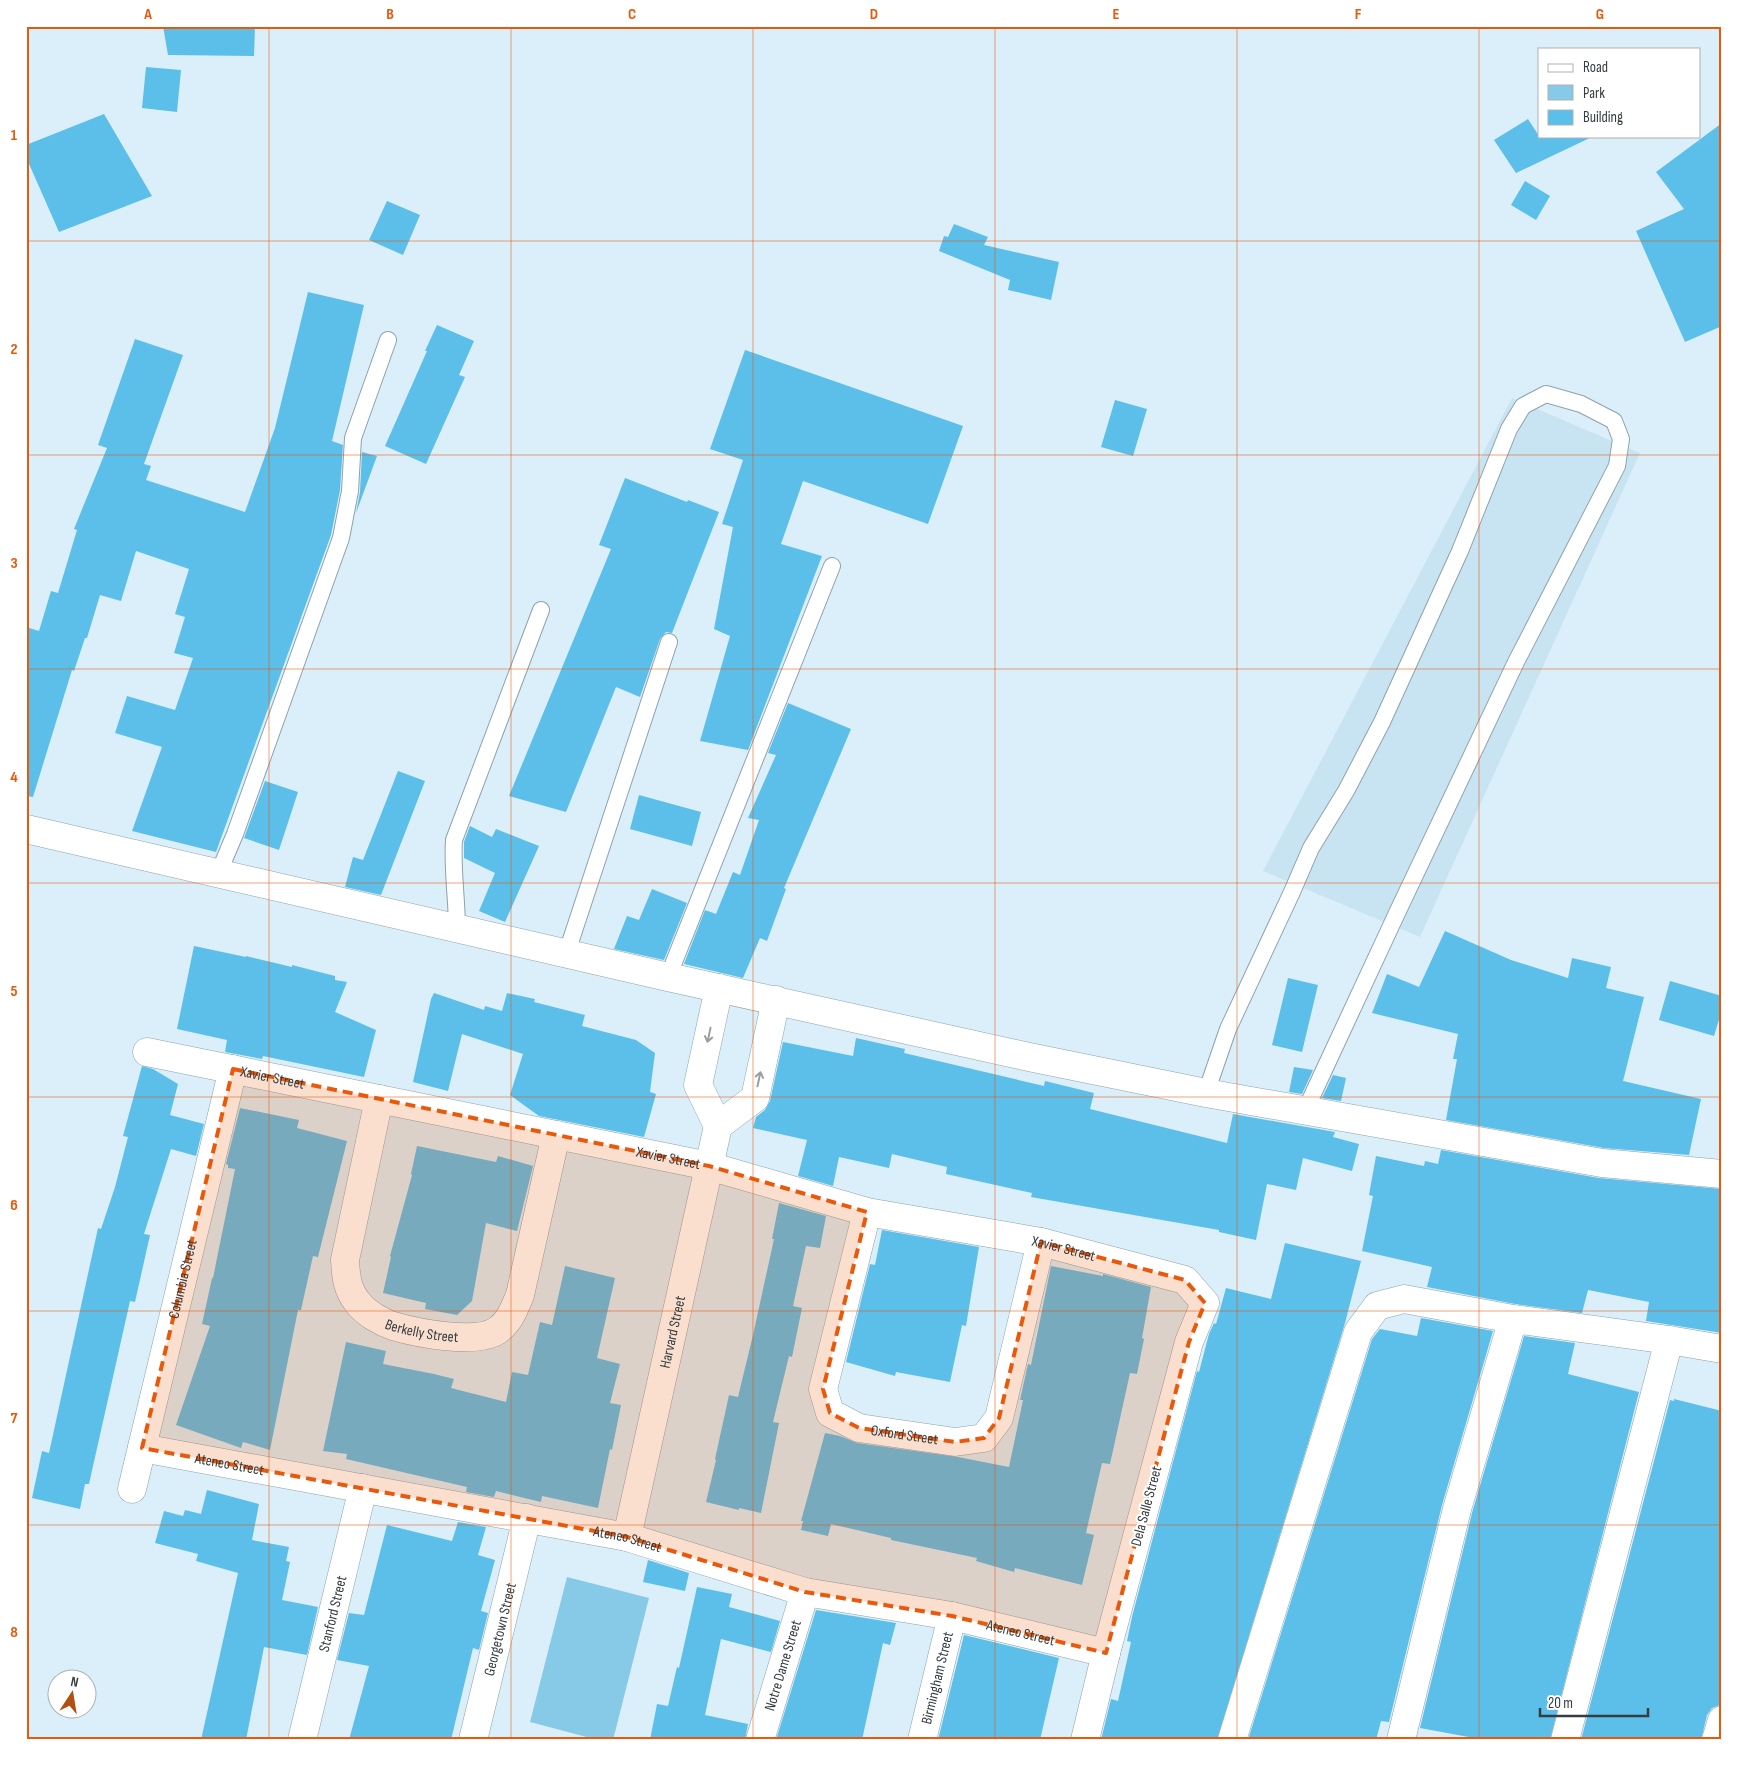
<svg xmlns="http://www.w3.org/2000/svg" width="1748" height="1766" viewBox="0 0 1748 1766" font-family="'Sofia Sans Condensed',sans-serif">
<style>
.built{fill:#c8e4f2}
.green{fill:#86cae8}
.building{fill:#5bbfe9}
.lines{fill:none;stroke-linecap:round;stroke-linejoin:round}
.lane-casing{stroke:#8ea2ab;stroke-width:18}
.street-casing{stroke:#8ea2ab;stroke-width:29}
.lane{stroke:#fff;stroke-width:16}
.street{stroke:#fff;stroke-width:28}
.oneway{stroke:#9a9ea0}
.marked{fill:#e8590c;fill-opacity:0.2;stroke:#e8590c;stroke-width:4;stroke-dasharray:10 6;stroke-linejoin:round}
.grid{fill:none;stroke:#e8590c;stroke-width:1;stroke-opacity:0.55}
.labels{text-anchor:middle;stroke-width:4;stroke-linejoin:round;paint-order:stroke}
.street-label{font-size:15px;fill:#353d41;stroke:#fff}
.neatline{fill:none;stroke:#e8590c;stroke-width:2}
.grid-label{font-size:16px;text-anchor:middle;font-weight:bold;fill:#e8590c}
</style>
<rect width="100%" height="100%" fill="#daeff9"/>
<!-- built -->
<path class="built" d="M1512 398 1640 453 1420 937 1263 871Z"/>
<!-- green -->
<path class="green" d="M567 1577 649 1598 613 1740H598L530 1722Z"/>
<!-- building -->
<path class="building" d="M163 26H255L254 56 168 55Z
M146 67 181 70 177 112 142 108Z
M104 114 152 196 59 232 26 157V145Z
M1528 119 1539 136H1594L1516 173 1494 140Z
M1722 123V326L1685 342 1636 231 1684 209 1656 172Z
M1525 181 1550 196 1536 220 1511 205Z
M387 201 420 215 403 255 369 240Z
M954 224 988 237 984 245 1059 262 1051 300 1008 290 1010 280 939 251 944 236 948 237Z
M308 292 364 305 332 441 343 445 340 490 331 535 216 852 132 831 162 747 115 733 127 696 175 710 193 658 174 653 185 617 175 614 189 569 136 551 121 601 100 595 87 638H85L74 671 72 670 33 797 26 796V627L39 631 51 591 58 593 77 530 74 529 107 448 98 445 135 339 183 355 144 464 151 466 146 480 245 512 275 428Z
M437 325 474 341 459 375 465 377 426 464 385 446 427 351H425Z
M745 350 963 426 928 524 803 481 781 544 822 556 748 750 700 741 730 636 714 629 733 527 722 524 743 460 710 449Z
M1115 400 1147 409 1133 456 1101 447Z
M362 452 377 456 356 513 360 492Z
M625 478 687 502 688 500 719 512 672 633 666 632 660 639 640 697 616 687 566 812 509 796 611 549 599 545Z
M788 703 851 729 784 888 786 889 767 941 760 938 743 978 684 964 705 910 716 914 733 872 740 875 759 820 748 818 776 755 768 753Z
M398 771 425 781 381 895 345 887 353 857 363 860Z
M265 781 298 792 279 850 244 838Z
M639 795 701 812 692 846 630 829Z
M470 826 492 837 496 829 539 846 505 922 479 911 495 873 464 858V842Z
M652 889 687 903 664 960 614 949 627 916 639 920Z
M1445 931 1511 960 1568 978 1572 958 1611 967 1606 988 1644 997 1623 1081 1701 1099 1689 1155 1604 1148 1446 1120 1457 1059H1453L1458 1034 1372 1013 1387 974 1419 987Z
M194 946 246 957V956L292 967V965L335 976V980L347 982 335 1012 376 1030 364 1077 263 1056 262 1059 225 1052 227 1040 177 1029Z
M1288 978 1318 985 1302 1052 1272 1045Z
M1670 981 1722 996V1010L1714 1036 1659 1020Z
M434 993 484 1010 485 1006 502 1011 507 993 535 999 534 1002 585 1015 582 1026 636 1040 655 1053 650 1092 656 1094 644 1137 539 1116 510 1095 523 1054 462 1034 448 1091 413 1082 431 999Z
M856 1038 905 1049 904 1053 1044 1086 1045 1081 1094 1093 1090 1109 1227 1143 1233 1114 1335 1132 1333 1137 1359 1144 1352 1171 1303 1158 1296 1190 1267 1184 1256 1240 1219 1232V1230L1031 1197 1032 1193 946 1174 947 1167 892 1154 889 1168 839 1157 833 1186 798 1176 807 1140 753 1128 756 1117 765 1110 770 1101 783 1042 853 1056Z
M142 1066 153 1069 178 1084 170 1115 204 1124 196 1156 171 1149 144 1234 150 1235 135 1302 130 1301 89 1484H85L80 1509 32 1498 42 1451 49 1453 98 1228 101 1229 115 1187 128 1137 123 1136Z
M1294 1067 1313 1070 1302 1094 1289 1092Z
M1333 1075 1346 1078 1341 1101 1322 1098Z
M240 1108 299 1120 297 1128 347 1141 318 1257 313 1256 301 1310H298L270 1450 243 1442 241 1448 176 1425 210 1326 202 1324 212 1278H213L235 1169 228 1168V1165L226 1164Z
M417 1146 496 1162 498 1156 533 1166 517 1231 486 1223 472 1301 457 1315 425 1309 426 1303 383 1293 391 1257 390 1256 412 1175 411 1174Z
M1441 1150 1599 1178 1722 1189V1333L1646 1321 1649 1302 1588 1290 1582 1313 1515 1304 1427 1287 1432 1267 1362 1251 1373 1196 1369 1195 1376 1156 1424 1166 1425 1161 1438 1164Z
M779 1203 826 1216 820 1248 806 1246 793 1306 802 1308 792 1357 789 1356 773 1422 779 1423 761 1513 739 1508V1510L706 1502 716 1460 715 1459 729 1395 738 1397 753 1335 774 1239H772Z
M882 1230 979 1247 966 1326 962 1325 950 1382 896 1372 895 1376 846 1362 870 1264 875 1265Z
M1285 1243 1361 1261 1345 1323 1217 1740H1101L1111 1699 1118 1701 1131 1642 1127 1641 1132 1617 1197 1371 1199 1372 1209 1334 1214 1323 1216 1324 1226 1288 1271 1299Z
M565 1266 615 1278 597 1358 620 1364 610 1403 621 1405 612 1450 610 1449 598 1508 542 1496 541 1502 496 1491 494 1497 466 1492 467 1487 346 1459 347 1454 323 1451 346 1342 386 1351 383 1364 434 1374 454 1379 451 1388 506 1402 512 1372 528 1375 540 1322 552 1325Z
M1051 1266 1103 1276V1274L1151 1287 1142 1338 1144 1339 1137 1374 1130 1373 1110 1464 1102 1463 1086 1533 1094 1535 1082 1585 1015 1568 1014 1572 976 1561 977 1558 891 1540V1538L831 1524 828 1536 801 1530 803 1521H801L825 1433 840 1436 857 1443 958 1457 1009 1467 1023 1400H1020L1028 1364 1031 1365Z
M1421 1318 1493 1331 1442 1505 1389 1722 1381 1721 1376 1740H1248L1372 1339 1380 1329 1417 1336Z
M1524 1336 1575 1343 1568 1374 1639 1392 1550 1740H1485L1420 1728 1472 1513Z
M1674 1399 1722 1411V1698L1720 1705 1712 1708 1707 1715 1701 1740H1581L1670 1400 1674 1401Z
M207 1490 259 1504 252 1540 289 1547 286 1561 290 1562 282 1600 318 1607 307 1655 264 1647 246 1740H201L238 1573 196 1561 198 1554 155 1543 164 1511 183 1516 185 1510 201 1514Z
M458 1522 486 1527 478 1555 495 1560 481 1611 488 1613 479 1650 473 1648 451 1740H349L369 1666 337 1660 349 1613 364 1615 387 1525 452 1541Z
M648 1560 689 1573 685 1591 643 1582Z
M697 1587 732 1594 729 1607 780 1621 771 1652 721 1639 705 1715 748 1724 745 1740H650L657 1704 668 1706 677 1667 679 1668Z
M816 1610 896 1623 890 1645 883 1643 862 1740H776Z
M964 1635 1059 1658 1040 1740H938Z"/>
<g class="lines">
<defs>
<path id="lane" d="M219 872 235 834 341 538 350 491 353 438 388 340
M457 929C457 899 452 870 454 840L541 610
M567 952 669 642
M668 977 832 566
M1206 1093 1228 1029 1292 892 1311 848 1346 791 1382 722 1460 551 1509 429 1523 406 1546 394 1581 404 1614 421 1621 439 1617 466 1516 662 1397 913 1305 1111"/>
<g id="street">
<path d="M26 829 668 977 1029 1057 1206 1093 1602 1163 1722 1174"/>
<path id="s1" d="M147 1052 709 1166 867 1212 1041 1242 1185 1280 1205 1303 1189 1342 1106 1653 1085 1740"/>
<path id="s2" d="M379 1099 345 1260C346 1278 347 1289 358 1303 366 1313 381 1322 393 1326 417 1333 477 1345 498 1330 510 1321 514 1309 520 1295L556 1135"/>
<path d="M718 1126 755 1098 776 1000"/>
<path id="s3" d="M867 1212 823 1389 830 1413 859 1428 955 1442 984 1438 999 1418 1041 1242"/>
<path id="s4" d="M142 1448 627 1537 805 1592 952 1616 1106 1653"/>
<path id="s5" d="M132 1489 233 1069"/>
<path id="s6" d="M627 1537 718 1126 698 1085 719 988"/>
<path id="s7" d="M302 1740 363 1488"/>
<path id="s8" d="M473 1740 527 1518"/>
<path id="s9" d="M760 1740 805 1592"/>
<path id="s10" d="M922 1740 952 1616"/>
<path d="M1232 1740 1358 1332 1377 1306 1404 1299 1513 1319 1669 1340 1722 1349"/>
<path d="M1401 1740 1457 1509 1513 1319"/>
<path d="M1565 1740 1669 1340"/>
<path d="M1716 1740 1722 1720"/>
</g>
</defs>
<!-- lane casing -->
<use href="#lane" class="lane-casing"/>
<!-- street casing -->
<use href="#street" class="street-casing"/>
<!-- lane -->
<use href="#lane" class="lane"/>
<!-- street -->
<use href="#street" class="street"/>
</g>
<!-- one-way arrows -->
<defs><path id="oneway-shaft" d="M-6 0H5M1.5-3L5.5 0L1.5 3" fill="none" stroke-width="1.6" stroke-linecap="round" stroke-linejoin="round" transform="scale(1.25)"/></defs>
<g class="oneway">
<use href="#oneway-shaft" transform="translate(709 1035) rotate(102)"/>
<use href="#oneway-shaft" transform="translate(759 1079) rotate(-78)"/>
</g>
<!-- marked area -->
<path class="marked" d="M233 1069 709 1166 867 1212 823 1389 830 1413 859 1428 955 1442 984 1438 999 1418 1041 1242 1185 1280 1205 1303 1189 1342 1106 1653 952 1616 805 1592 627 1537 142 1448Z"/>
<!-- grid -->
<path class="grid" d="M269 26V1740M511 26V1740M753 26V1740M995 26V1740M1237 26V1740M1479 26V1740M26 241H1722M26 455H1722M26 669H1722M26 883H1722M26 1097H1722M26 1311H1722M26 1525H1722"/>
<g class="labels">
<!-- street labels -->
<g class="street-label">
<text dy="5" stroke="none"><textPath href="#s1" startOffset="128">Xavier Street</textPath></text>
<text dy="5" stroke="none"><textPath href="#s1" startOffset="532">Xavier Street</textPath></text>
<text dy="5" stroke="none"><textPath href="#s1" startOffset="938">Xavier Street</textPath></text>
<text dy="5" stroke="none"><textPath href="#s5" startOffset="216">Columbia Street</textPath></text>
<text dy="5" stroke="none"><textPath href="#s2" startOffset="282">Berkelly Street</textPath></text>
<text dy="5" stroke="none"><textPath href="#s6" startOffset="210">Harvard Street</textPath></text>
<text dy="5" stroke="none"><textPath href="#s3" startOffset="286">Oxford Street</textPath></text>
<text dy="5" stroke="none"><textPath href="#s4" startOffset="89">Ateneo Street</textPath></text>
<text transform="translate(1146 1506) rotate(-75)" y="5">Dela Salle Street</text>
<text dy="5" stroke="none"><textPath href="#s4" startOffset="494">Ateneo Street</textPath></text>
<text dy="5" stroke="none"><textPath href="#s7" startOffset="130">Stanford Street</textPath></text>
<text dy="5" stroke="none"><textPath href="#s8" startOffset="114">Georgetown Street</textPath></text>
<text dy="5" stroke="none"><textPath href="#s4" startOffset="899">Ateneo Street</textPath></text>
<text dy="5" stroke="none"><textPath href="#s9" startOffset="78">Notre Dame Street</textPath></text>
<text dy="5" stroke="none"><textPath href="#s10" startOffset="64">Birmingham Street</textPath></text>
</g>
</g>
<!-- border -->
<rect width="1748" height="1766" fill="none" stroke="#ffffff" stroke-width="55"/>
<!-- legend -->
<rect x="1538" y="48" width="162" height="90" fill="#ffffff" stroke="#aeb1b3"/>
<rect x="1548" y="64" width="25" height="8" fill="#ffffff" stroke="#aeb1b3"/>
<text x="1583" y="72" font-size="15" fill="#353d41">Road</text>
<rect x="1548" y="85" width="25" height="15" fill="#86cae8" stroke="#aeb1b3"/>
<text x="1583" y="98" font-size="15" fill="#353d41">Park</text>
<rect x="1548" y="110" width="25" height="15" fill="#5bbfe9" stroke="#aeb1b3"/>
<text x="1583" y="122" font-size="15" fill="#353d41">Building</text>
<!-- north arrow -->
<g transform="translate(72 1694) rotate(12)"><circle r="24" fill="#ffffff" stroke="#aeb1b3"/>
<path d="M0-4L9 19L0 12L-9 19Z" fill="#b2510f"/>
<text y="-8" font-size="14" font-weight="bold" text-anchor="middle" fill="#353d41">N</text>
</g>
<!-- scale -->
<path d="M1540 1708v8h108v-8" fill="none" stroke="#353d41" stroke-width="2.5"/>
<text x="1548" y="1708" font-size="15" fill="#353d41" stroke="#ffffff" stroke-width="4" paint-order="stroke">20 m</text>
<rect x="28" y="28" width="1692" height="1710" class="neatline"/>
<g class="grid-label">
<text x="148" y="19">A</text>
<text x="390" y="19">B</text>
<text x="632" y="19">C</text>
<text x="874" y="19">D</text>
<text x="1116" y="19">E</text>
<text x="1358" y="19">F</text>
<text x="1600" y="19">G</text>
<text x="14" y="140">1</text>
<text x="14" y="354">2</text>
<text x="14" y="568">3</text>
<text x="14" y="782">4</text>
<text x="14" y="996">5</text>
<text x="14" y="1210">6</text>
<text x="14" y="1423">7</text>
<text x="14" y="1637">8</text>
</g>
</svg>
